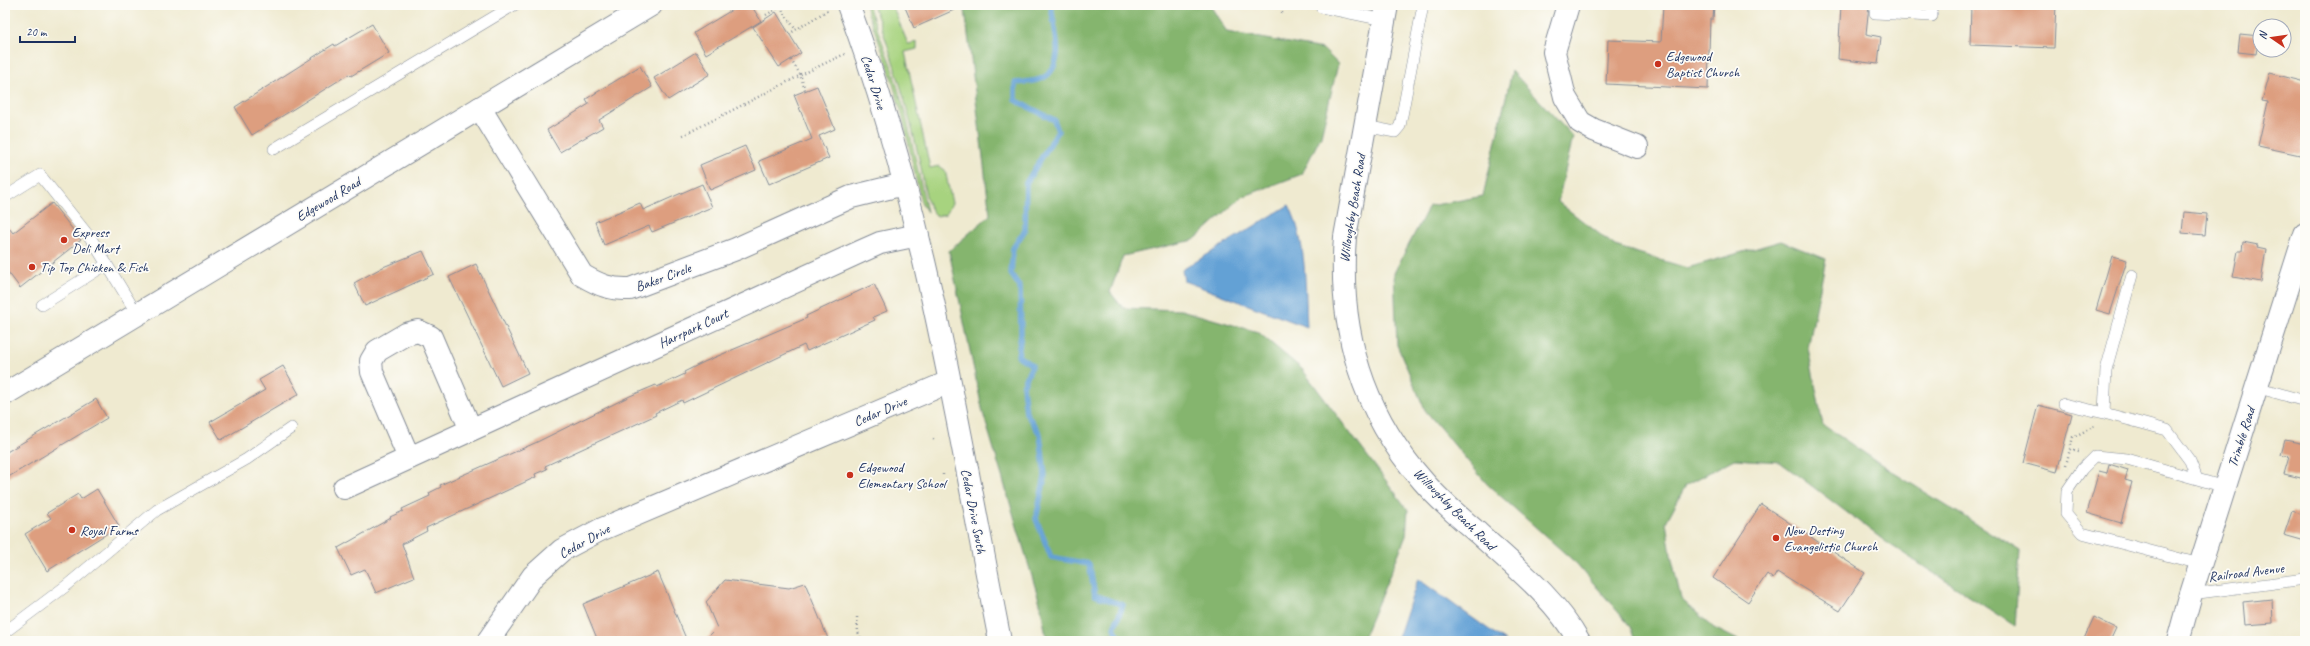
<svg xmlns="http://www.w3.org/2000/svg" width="2310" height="646" viewBox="0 0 2310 646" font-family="Caveat,sans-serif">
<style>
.green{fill:#a7d37f;stroke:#61816e}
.forest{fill:#85b56e;stroke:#507266}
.water{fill:#63a1d5;stroke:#3f689a}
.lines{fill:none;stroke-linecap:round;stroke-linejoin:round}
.stream{stroke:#63a1d5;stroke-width:5.5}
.building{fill:#dd9e7f}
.service-casing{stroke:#858c97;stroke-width:12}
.minor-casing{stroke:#858c97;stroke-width:24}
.tertiary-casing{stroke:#858c97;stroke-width:24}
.secondary-casing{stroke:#858c97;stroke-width:24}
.path{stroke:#858c97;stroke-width:2.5;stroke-dasharray:1 3;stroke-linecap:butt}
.service{stroke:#fff;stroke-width:11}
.minor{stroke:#fff;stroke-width:22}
.tertiary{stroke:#fff;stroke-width:22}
.secondary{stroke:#fff;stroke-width:22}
.poi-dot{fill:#c8321e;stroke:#fdfcf7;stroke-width:1.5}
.labels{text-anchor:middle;stroke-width:3.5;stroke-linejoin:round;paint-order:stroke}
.poi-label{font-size:14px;fill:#1b2f5e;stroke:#fdfcf7;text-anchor:start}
.street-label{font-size:14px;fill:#1b2f5e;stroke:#fdfcf7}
</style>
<rect width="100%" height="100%" fill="#fdfcf7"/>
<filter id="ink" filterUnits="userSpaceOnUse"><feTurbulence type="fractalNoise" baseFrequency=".025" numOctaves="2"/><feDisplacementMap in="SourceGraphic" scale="8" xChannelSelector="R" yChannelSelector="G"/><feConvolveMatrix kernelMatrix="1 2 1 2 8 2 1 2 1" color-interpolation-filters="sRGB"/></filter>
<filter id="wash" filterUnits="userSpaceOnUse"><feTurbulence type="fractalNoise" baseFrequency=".012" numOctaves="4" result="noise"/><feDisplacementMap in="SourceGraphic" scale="16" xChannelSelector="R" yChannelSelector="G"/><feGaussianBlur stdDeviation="0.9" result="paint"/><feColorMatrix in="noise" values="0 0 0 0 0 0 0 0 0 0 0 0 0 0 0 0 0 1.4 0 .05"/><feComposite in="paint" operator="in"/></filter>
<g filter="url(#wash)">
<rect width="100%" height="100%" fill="#efead0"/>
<!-- green -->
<path class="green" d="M865 5H868L891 65 906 116 927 212 921 202 903 118 887 63Z
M873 5H892L908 44 917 42V49L905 52 930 168 939 166 945 170 952 203 946 214 937 216C925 207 924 183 921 168 909 112 894 59 873 5Z"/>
<!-- forest -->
<path class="forest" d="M978 5H1210L1227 32 1323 49 1338 64 1321 136 1302 174 1242 197 1194 240 1123 256 1110 292 1123 308 1181 310 1258 332 1302 369 1408 510 1406 536 1362 641H1047L1040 603 983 413 949 251 990 215 965 10Z
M1512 71 1573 137 1558 202 1615 246 1687 268 1781 241 1826 259 1808 348 1823 425 1894 473 2020 551 2015 626 1886 542 1780 462 1734 459 1686 485 1666 522 1671 555 1681 599 1714 628 1740 641H1635L1630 626 1577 564 1487 484 1425 410 1397 345 1394 273 1429 206 1483 196Z"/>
<!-- water -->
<path class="water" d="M1289 205C1307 241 1305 287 1307 327L1184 281 1182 270Z
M1418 579 1505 641H1397Z"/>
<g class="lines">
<!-- stream -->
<path class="stream" d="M1051 5C1053 27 1068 64 1043 78 1036 82 1023 82 1015 83V100L1054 120 1058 131 1026 183 1025 230 1013 248 1011 274 1020 287 1021 333 1018 356 1032 365 1023 386 1026 413 1040 434 1045 476 1036 519 1051 557 1089 564 1095 595 1123 605 1114 628 1122 641"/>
</g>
<g id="blocks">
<!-- building -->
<path class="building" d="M740 5H751L761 21 706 54 694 33Z
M904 5H965L914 28Z
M1663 5H1714L1713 19H1710L1708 89 1606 84 1608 40 1661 42Z
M1841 5H1869L1866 34 1881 37 1878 64 1838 59Z
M1971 5H2056L2054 48 1970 45Z
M776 12 801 53 779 67 753 27Z
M372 24 389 53 351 76 349 74 252 135 235 107 334 44 335 46Z
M2240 34 2259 36 2256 54 2238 52Z
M696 52 710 74 668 100 654 78Z
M640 66 652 87 599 120 603 127 560 152 547 130 589 104 586 99Z
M2270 73 2305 82V133L2300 155 2258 146 2268 102 2262 101Z
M817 86 835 129 819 136 829 158 769 184 759 161 812 139 794 95Z
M745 146 756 170 710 190 700 165Z
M702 184 712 207 652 232 649 226 604 245 595 222 640 203 643 210Z
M52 203 81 240 20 288 5 268V223L13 233Z
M2184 212 2207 214 2205 235 2182 233Z
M2243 242 2258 245 2257 247 2266 249 2261 282 2233 277 2238 251H2242Z
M423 251 434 274 365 306 354 283 383 267Z
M2112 256 2127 260 2110 314 2096 310Z
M476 264 528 373 501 386 449 277Z
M874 284 887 311 873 317 875 320 807 351 804 345 683 403 682 400 655 413 656 415 545 466 547 469 535 474 536 477 426 528 427 531 402 544 414 577 376 593 365 569 351 575 338 548 391 518 390 517 403 511 402 509 430 496 429 493 441 487 440 485 535 443 630 396 656 385 657 387 685 374 684 372 704 362 807 318 806 316Z
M283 366 299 394 221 440 210 422 265 390 259 380Z
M96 399 107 418 5 479V453Z
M2038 405 2072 414 2057 472 2023 463Z
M2285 440 2305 444V479L2284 474 2289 457 2281 455Z
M2109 464 2128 470 2125 480 2132 482 2121 523 2087 513 2099 471 2107 473Z
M97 489 119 526 47 571 25 534 51 518 47 513 78 494 81 499Z
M1761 504 1865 573 1840 611 1777 572 1773 579 1767 574 1748 602 1713 578Z
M2292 511 2305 515V541L2284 535Z
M658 572 687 641H598L583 604Z
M725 580 789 588 805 583 829 641H704L717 628 706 602Z
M2272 599 2273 623 2245 625 2243 602Z
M2094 617 2116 628 2110 641H2083Z"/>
</g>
</g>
<g filter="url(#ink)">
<use href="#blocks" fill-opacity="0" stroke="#858c97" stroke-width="1"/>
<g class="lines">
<defs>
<path id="service" d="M1322 5 1321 7 1384 20
M1875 13 1932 16V5
M1365 126 1395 132 1400 126 1423 5
M274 149 514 5
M5 197 40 175 92 240 137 314
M2132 275 2106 370 2104 413 2167 430 2190 461 2197 479
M42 305 107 264
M2256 387 2305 401
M2064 404 2104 413
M2200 564 2082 533 2066 514 2067 491 2082 469 2095 456 2127 459 2225 487
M2191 594 2305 579
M5 632 66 586 157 510 247 459 291 428"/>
<path id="minor" d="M848 5C925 209 958 428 1000 641
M1568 5 1554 52 1565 97 1580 122 1594 130 1637 147
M480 108 582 275C599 285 611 290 630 289L736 249 851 197 904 184
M409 458 372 372 371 361 377 351 406 334 418 331 431 337 471 430
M344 488 862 251 880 243 918 235
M488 641 533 576 562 550 600 530 949 382
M2178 641 2191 594 2305 234"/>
<path id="tertiary" d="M1387 5 1345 237C1338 328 1362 412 1423 481 1439 500 1459 517 1478 533 1514 566 1555 598 1579 641"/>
<path id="secondary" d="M5 394 651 5"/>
</defs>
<!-- service casing -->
<use href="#service" class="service-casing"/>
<!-- minor casing -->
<use href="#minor" class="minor-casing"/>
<!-- tertiary casing -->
<use href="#tertiary" class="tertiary-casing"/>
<!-- secondary casing -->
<use href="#secondary" class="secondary-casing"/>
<!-- path -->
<path class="path" d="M780 7 796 30
M1282 13 1283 5
M766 15 783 5
M789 34 828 10
M791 60 800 74 805 90
M683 135C737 109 790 79 845 54
M933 439 936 440
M2070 449 2079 451
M2066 465 2073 437 2095 426
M943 475V471
M857 617 858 632 862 641"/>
<!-- service -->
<use href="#service" class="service"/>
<!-- minor -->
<use href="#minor" class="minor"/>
<!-- tertiary -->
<use href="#tertiary" class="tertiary"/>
<!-- secondary -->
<use href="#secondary" class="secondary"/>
</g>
</g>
<!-- markers -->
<g class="poi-dot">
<circle cx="1658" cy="64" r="4"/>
<circle cx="64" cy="240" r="4"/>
<circle cx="32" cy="267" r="4"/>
<circle cx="850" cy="475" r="4"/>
<circle cx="72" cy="530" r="4"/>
<circle cx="1776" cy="538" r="4"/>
</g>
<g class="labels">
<!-- poi labels -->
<g class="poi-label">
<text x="1666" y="61">Edgewood<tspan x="1666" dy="16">Baptist Church</tspan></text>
<text x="72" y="237">Express<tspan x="72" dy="16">Deli Mart</tspan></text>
<text x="40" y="272">Tip Top Chicken &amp; Fish</text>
<text x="858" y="472">Edgewood<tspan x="858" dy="16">Elementary School</tspan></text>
<text x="80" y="535">Royal Farms</text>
<text x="1784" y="535">New Destiny<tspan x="1784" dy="16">Evangelistic Church</tspan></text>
</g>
<!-- street labels -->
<g class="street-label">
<text transform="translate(874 82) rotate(73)" y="5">Cedar Drive</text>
<text transform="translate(328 199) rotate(-31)" y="5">Edgewood Road</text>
<text transform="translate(1352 208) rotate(-81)" y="5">Willoughby Beach Road</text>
<text transform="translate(663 277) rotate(-20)" y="5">Baker Circle</text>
<text transform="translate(693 328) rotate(-25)" y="5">Harrpark Court</text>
<text transform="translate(880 411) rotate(-23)" y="5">Cedar Drive</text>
<text transform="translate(2241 437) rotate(-72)" y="5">Trimble Road</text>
<text transform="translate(1455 509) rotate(45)" y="5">Willoughby Beach Road</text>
<text transform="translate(974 511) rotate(79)" y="5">Cedar Drive South</text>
<text transform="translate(584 541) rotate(-29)" y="5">Cedar Drive</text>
<text transform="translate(2246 572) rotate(-7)" y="5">Railroad Avenue</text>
</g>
</g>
<!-- margin -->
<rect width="2310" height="646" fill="none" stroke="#fdfcf7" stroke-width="20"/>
<!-- north arrow -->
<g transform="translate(2272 38) rotate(283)"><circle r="19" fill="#fdfcf7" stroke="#a3aaba"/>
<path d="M0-3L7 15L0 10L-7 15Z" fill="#c8321e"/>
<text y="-6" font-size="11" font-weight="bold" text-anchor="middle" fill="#1b2f5e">N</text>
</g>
<!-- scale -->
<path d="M20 36v6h55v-6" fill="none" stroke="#1b2f5e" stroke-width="2"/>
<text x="26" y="36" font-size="12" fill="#1b2f5e" stroke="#fdfcf7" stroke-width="3" paint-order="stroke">20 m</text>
</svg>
